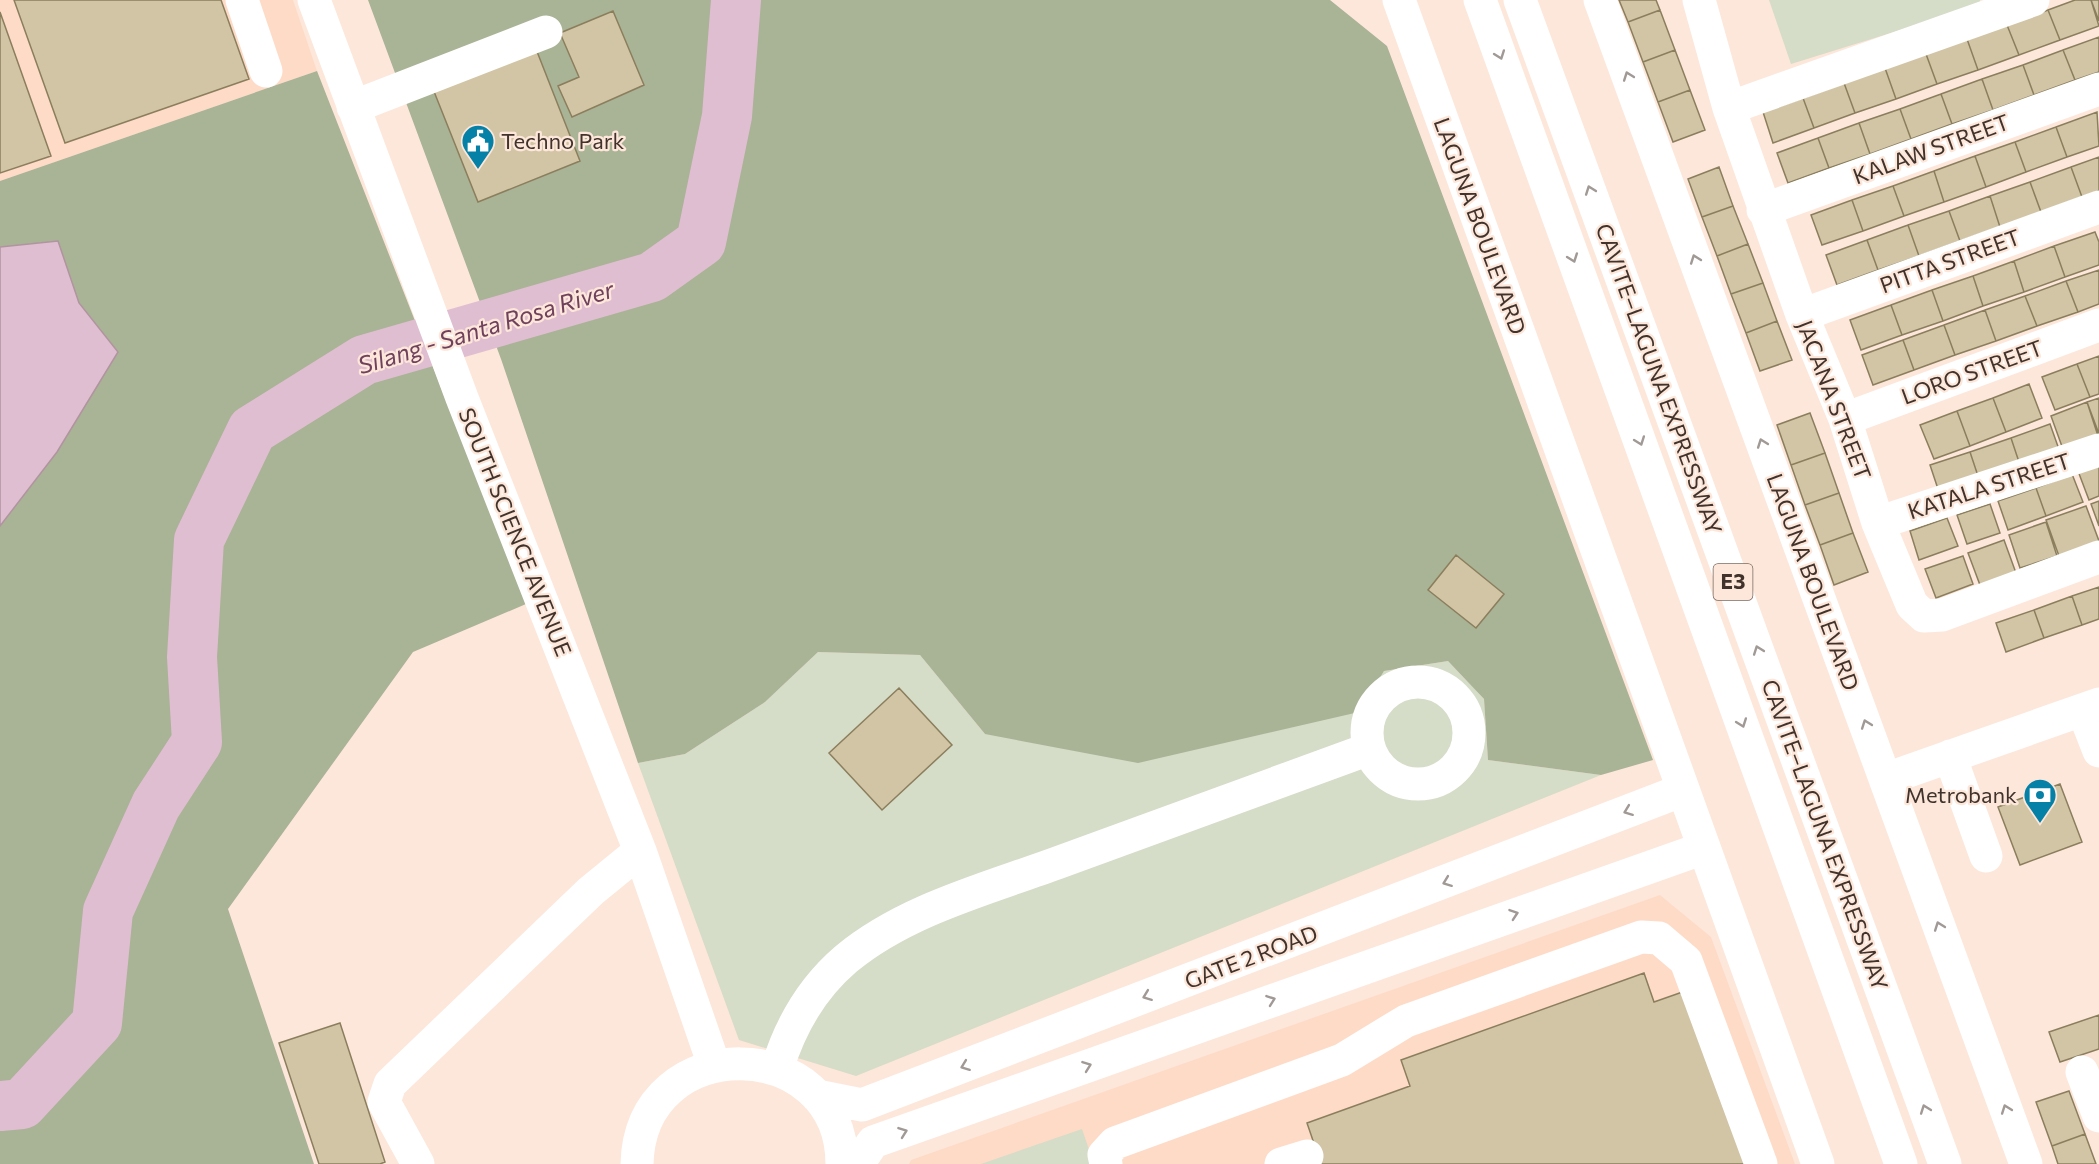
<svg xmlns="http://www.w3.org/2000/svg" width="2099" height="1164" viewBox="0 0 2099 1164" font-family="Commissioner,sans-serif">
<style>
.built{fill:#fedbc7}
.green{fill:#d5dcc7}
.forest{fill:#a9b395}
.water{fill:#dfbed1;stroke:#b0949f;stroke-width:1.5}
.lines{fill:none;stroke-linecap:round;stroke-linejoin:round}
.river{stroke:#dfbed1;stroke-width:50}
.building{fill:#d2c5a6;stroke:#8b7e5d;stroke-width:1.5}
.minor{stroke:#fff;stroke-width:33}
.major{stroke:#fff;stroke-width:33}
.highway{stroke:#fff;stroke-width:33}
.oneway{stroke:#a09995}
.labels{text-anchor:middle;stroke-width:4.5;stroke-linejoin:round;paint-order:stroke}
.shield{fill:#fde7da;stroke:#796960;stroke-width:1.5}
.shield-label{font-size:21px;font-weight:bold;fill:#41332b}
.poi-label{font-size:22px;fill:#41332b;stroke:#fde7da;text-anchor:start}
.street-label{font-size:22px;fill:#41332b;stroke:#fde7da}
.water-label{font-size:24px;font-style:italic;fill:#6f415d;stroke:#fde7da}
</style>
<rect width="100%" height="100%" fill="#fde7da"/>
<!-- built -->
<path class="built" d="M0 0H293L317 71 0 181Z
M1660 895 1711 937 1795 1164H909L911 1160Z"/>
<!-- green -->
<path class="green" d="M1769 0H1980L1981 5 1791 64Z
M818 652 920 655 985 734 1359 712 1384 671 1448 661 1484 699 1488 760 1601 775 856 1076 739 1040 638 763 685 754 765 702Z
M1082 1129 1094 1164H981Z"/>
<!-- forest -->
<path class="forest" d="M368 0H1330L1387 46 1653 760 1601 775 1488 760 1484 699 1448 661 1384 671 1359 712 1138 763 985 734 920 655 818 652 765 702 685 754 638 763 501 359Z
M317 71 526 604 413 652 228 909 314 1164H0V526L57 452 118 352 79 303 58 241 0 247V181Z"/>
<!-- water -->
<path class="water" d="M58 241 79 303 118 352 57 452 0 526V247Z"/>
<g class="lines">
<!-- river -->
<path class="river" d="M0 1106 22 1104 97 1023 108 911 156 805 197 742 192 657 199 540 252 430 364 360 652 277 701 242 727 116 736 0"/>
</g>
<!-- building -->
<path class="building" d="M14 0H221L249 79 65 143Z
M1619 0H1656L1660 10 1628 22Z
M2075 0H2091L2099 26 2060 40 2048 10Z
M2091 0H2099V21Z
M1660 10 1675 50 1643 62 1628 22Z
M2048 10 2060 40 2019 55 2007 25Z
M613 11 644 85 572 117 558 86 579 77 560 33Z
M0 12 51 156 0 173Z
M2007 25 2019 55 1978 70 1967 39Z
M2099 37V72L2075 80 2063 50Z
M1967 39 1978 70 1937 84 1926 54Z
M536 49 580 161 478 202 433 89Z
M1675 50 1690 90 1658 102 1643 62Z
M2063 50 2075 80 2034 95 2023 65Z
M1926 54 1937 84 1896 99 1885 68Z
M2023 65 2034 95 1993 110 1982 79Z
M1885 68 1896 99 1855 113 1844 83Z
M1982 79 1993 110 1952 124 1941 94Z
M1844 83 1855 113 1814 128 1803 98Z
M1690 90 1705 130 1673 142 1658 102Z
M1941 94 1952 124 1911 139 1900 109Z
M1803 98 1814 128 1773 143 1763 112Z
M1900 109 1911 139 1870 154 1859 123Z
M2097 112 2099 146 2067 157 2056 127Z
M1859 123 1870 154 1829 168 1818 138Z
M2056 127 2067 157 2026 172 2015 142Z
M1818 138 1829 168 1788 183 1777 153Z
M2015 142 2026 172 1986 187 1975 156Z
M1975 156 1986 187 1944 202 1934 171Z
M2099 157V191L2082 197 2071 167Z
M1719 167 1733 206 1702 217 1688 179Z
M2071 167 2082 197 2041 212 2030 182Z
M1934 171 1944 202 1904 216 1893 186Z
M2030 182 2041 212 2000 227 1990 196Z
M1893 186 1904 216 1863 231 1852 200Z
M1990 196 2000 227 1960 241 1949 211Z
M1852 200 1863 231 1822 245 1811 215Z
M1733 206 1748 244 1717 256 1702 217Z
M1949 211 1960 241 1919 256 1908 225Z
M1908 225 1919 256 1878 270 1867 240Z
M2095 232 2099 242V265L2065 277 2054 246Z
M1867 240 1878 270 1837 285 1826 255Z
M1748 244 1763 283 1731 294 1717 256Z
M2054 246 2065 277 2024 292 2014 261Z
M2014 261 2024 292 1983 306 1973 276Z
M2099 270V304L2078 312 2066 281Z
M1973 276 1983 306 1943 321 1932 290Z
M2066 281 2078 312 2037 326 2025 296Z
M1763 283 1777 321 1746 333 1731 294Z
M1932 290 1943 321 1902 335 1891 305Z
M2025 296 2037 326 1996 341 1985 310Z
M1891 305 1902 335 1861 350 1850 320Z
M1985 310 1996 341 1955 355 1944 325Z
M1777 321 1792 360 1760 371 1746 333Z
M1944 325 1955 355 1914 370 1903 340Z
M1903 340 1914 370 1873 385 1862 355Z
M2099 356V394L2090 397 2077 364Z
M2077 364 2090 397 2055 410 2042 377Z
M2029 384 2042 418 2006 432 1993 398Z
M1993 398 2006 432 1970 446 1957 411Z
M2099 398V434L2087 402Z
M2087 402 2099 439 2064 452 2051 416Z
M1957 411 1970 446 1934 459 1920 425Z
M1810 413 1825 453 1791 465 1777 425Z
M2050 424 2061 455 2021 468 2011 438Z
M2011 438 2021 468 1980 482 1970 452Z
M1970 452 1980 482 1940 495 1930 465Z
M1825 453 1839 493 1805 505 1791 465Z
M2099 464V496L2089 500 2078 471Z
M2072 474 2083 502 2046 516 2036 488Z
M2036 488 2046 516 2008 530 1998 501Z
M1839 493 1853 533 1820 545 1805 505Z
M2099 501V526L2091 504Z
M1990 504 2000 533 1967 544 1957 515Z
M2086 506 2099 541 2059 556 2046 520Z
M1947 518 1958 546 1919 560 1910 531Z
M2046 522 2057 556 2020 568 2009 535Z
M1853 533 1868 572 1834 585 1820 545Z
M2004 540 2016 573 1980 585 1968 553Z
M1456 555 1504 594 1476 628 1428 590Z
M1963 556 1973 584 1936 598 1925 569Z
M2099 587V619L2082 625 2072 596Z
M2072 596 2082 625 2044 638 2034 610Z
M2034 610 2044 638 2006 652 1996 623Z
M899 688 952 745 882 810 829 753Z
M2060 784 2082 842 2020 865 1998 807Z
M1644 973 1654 1002 1691 989 1753 1164H1321L1307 1123 1410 1086 1401 1060Z
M2099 1015V1049L2060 1062 2049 1032Z
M340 1023 385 1162 380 1164H319L279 1043Z
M2069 1091 2085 1134 2052 1146 2036 1102Z
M2085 1134 2096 1164H2058L2052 1146Z"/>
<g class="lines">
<!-- minor -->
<path class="minor" d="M242 0 266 71
M314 0 462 398 640 851 714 1065
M1699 0 1729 108 1802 315 1845 419 1878 523 1912 605 1924 616 1942 615 2099 557
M353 107 546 32
M1729 108 2033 0
M1763 210 2099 89
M1802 315 2099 207
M1845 419 2099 325
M1878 523 2099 450
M1367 733a51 51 0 1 1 102 0a51 51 0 1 1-102 0Z
M2083 710 2099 751
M1950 756 1986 856
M1886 779 2099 704
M777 1069C790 1026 812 988 846 959 905 910 986 889 1057 863 1161 825 1265 787 1369 749
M2082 1072 2099 1116
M817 1096 862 1105 1683 790
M418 1164 384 1102 390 1084 591 891 640 851
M637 1164C640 1029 842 1032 842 1164
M858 1164 873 1142 1704 848
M1106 1164 1104 1155 1115 1143 1342 1060 1406 1021 1641 937 1659 938 1686 961 1761 1164
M1281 1164 1307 1156"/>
<!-- major -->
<path class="major" d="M1399 0 1818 1164
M1600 0 2026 1164"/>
<!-- highway -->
<path class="highway" d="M1480 0 1901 1164
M1520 0 1945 1164"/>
</g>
<!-- one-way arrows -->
<defs><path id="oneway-chevron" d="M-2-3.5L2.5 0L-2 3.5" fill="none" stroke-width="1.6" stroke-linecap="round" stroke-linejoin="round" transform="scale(1.5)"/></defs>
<g class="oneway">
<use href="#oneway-chevron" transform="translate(1500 55) rotate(70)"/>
<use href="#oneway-chevron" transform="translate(1628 76) rotate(-110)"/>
<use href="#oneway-chevron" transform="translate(1590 190) rotate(-110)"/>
<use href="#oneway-chevron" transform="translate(1573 258) rotate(70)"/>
<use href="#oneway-chevron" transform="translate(1695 259) rotate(-110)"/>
<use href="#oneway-chevron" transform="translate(1640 441) rotate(70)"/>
<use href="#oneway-chevron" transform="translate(1762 443) rotate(-110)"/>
<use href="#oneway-chevron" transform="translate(1758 650) rotate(-110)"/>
<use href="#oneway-chevron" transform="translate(1742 723) rotate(70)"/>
<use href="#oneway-chevron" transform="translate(1866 724) rotate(-110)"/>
<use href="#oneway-chevron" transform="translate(1628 811) rotate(159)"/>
<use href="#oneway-chevron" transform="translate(1447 882) rotate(159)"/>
<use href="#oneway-chevron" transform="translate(1514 914) rotate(-19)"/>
<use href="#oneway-chevron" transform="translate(1939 926) rotate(-110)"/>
<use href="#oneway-chevron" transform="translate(1147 996) rotate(159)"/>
<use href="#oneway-chevron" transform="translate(1271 1000) rotate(-20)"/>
<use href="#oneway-chevron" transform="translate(965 1066) rotate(159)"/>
<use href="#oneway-chevron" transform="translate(1087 1066) rotate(-20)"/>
<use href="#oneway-chevron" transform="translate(1925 1109) rotate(-110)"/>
<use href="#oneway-chevron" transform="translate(2006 1109) rotate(-110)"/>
<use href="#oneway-chevron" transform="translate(903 1132) rotate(-20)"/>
</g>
<!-- icons -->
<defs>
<symbol id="civic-pin" viewBox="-11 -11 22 30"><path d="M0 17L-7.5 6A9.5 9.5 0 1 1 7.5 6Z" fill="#0581a7" stroke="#fde7da"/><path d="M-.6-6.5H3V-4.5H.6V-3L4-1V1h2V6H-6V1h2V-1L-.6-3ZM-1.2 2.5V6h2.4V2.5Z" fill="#fff"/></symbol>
<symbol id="bank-pin" viewBox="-11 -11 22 30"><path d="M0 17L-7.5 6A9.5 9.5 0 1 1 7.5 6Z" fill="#0581a7" stroke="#fde7da"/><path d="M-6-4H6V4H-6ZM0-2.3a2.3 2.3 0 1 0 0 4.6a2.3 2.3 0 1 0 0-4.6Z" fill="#fff"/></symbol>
</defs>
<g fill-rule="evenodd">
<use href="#civic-pin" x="459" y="122" width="38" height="52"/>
<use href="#bank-pin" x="2021" y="776" width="38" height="52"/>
</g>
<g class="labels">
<!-- shield labels -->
<rect class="shield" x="1713.5" y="564" width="39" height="36" rx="4.5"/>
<g class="shield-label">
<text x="1733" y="589">E3</text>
</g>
<!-- poi labels -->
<g class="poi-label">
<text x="501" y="149">Techno Park</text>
<text x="2017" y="803" text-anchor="end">Metrobank</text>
</g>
<!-- street labels -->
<g class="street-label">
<text transform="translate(1931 149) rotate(-20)" y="8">KALAW STREET</text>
<text transform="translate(1480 226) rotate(70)" y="8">LAGUNA BOULEVARD</text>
<text transform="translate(1950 261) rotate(-20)" y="8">PITTA STREET</text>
<text transform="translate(1972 372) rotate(-20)" y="8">LORO STREET</text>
<text transform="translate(1659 379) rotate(70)" y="8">CAVITE–LAGUNA EXPRESSWAY</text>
<text transform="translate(1834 400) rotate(69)" y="8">JACANA STREET</text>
<text transform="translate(1989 486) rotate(-18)" y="8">KATALA STREET</text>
<text transform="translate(515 532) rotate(68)" y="8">SOUTH SCIENCE AVENUE</text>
<text transform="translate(1813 582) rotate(70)" y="8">LAGUNA BOULEVARD</text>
<text transform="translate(1825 835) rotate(70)" y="8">CAVITE–LAGUNA EXPRESSWAY</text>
<text transform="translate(1251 957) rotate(-21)" y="8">GATE 2 ROAD</text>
</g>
<!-- water labels -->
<g class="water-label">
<text transform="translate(486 328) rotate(-17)" y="8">Silang - Santa Rosa River</text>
</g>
</g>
</svg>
